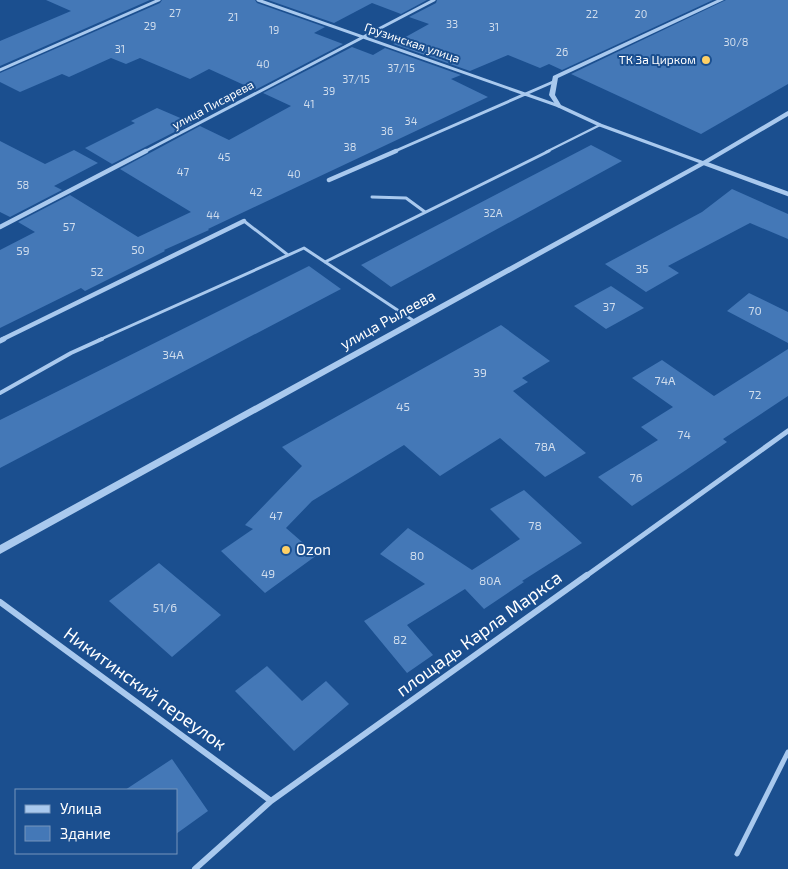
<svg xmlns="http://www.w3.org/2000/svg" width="788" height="869" viewBox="0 0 788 869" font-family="'Exo 2',sans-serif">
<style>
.building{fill:#4478b7}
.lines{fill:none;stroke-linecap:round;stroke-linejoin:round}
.service-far3{stroke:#a9c9ee;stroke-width:2.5}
.service-far2{stroke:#a9c9ee;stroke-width:3}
.service-far1{stroke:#a9c9ee;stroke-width:4}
.service{stroke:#a9c9ee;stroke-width:5}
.minor-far3{stroke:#a9c9ee;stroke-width:3}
.minor-far2{stroke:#a9c9ee;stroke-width:4.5}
.minor-far1{stroke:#a9c9ee;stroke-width:5}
.minor{stroke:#a9c9ee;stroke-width:6}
.tertiary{fill:#a9c9ee;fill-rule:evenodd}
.poi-dot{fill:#ffd166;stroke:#1b4f8f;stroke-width:2}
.labels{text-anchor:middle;stroke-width:4;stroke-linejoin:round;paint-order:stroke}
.far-number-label{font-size:11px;fill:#d0dded}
.far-street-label{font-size:12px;fill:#fff;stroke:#1b4f8f}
.far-poi-label{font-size:12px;fill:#fff;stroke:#1b4f8f;text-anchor:end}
.number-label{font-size:12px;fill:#d0dded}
.street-label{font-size:15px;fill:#fff;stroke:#1b4f8f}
.poi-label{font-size:15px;fill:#fff;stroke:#1b4f8f;text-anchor:start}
.near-street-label{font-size:18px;fill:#fff;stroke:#1b4f8f}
</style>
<rect width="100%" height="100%" fill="#1b4f8f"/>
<!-- building -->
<path class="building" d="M46 0H150L0 66V41L71 11Z
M162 0H255L257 3 325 27 314 33 343 44 255 90 209 69 190 79 140 58 126 64 111 58 69 77 62 74 20 92 0 82V73L160 3Z
M268 0H427L401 14 372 3 334 23Z
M437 0H713L562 70 549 64 540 68 508 55 470 71 393 44 429 24 409 17 436 3Z
M726 0H788V84L701 134 571 74Z
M352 47 373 55 385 48 461 75 451 79 488 97 208 229 209 230 164 250 165 251 85 291 81 288 0 328V250L35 232 18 222 70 195 138 237 191 212 120 169 200 126 229 140 291 106 263 93Z
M157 108 192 123 112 164 85 148 135 123 131 121Z
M0 141 45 164 74 150 98 163 54 186 62 190 10 217 0 212Z
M591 145 622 161 391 287 361 265Z
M732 189 788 214V239L750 223 668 266 679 273 646 292 605 264 702 212Z
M309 266 341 289 0 468V420Z
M611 286 644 308 606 329 574 306Z
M749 293 788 312V343L727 311Z
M501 325 550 361 522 378 528 382 513 391 586 453 545 477 500 438 440 476 404 445 312 501 286 528 317 555 265 593 221 551 253 529 245 525 302 466 282 447Z
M788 349V396L723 439 727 442 686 470 632 506 598 477 658 440 641 427 673 407 632 378 662 360 714 396Z
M524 490 582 543 522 581 524 582 484 609 465 589 407 625 433 655 407 673 364 621 425 584 380 554 408 528 472 570 520 539 490 509Z
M159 563 221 615 172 657 109 601Z
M267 666 302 701 326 681 349 704 294 751 235 691Z
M172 759 208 811 176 834V790H125Z"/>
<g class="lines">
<!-- service-far3 -->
<path class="service-far3" d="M546 152 600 125"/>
<!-- service-far2 -->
<path class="service-far2" d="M372 197 406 198 425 212
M244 221 288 255
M325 262 549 151
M99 340 304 248 414 321"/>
<!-- service-far1 -->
<path class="service-far1" d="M0 393 71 353 102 339"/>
<!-- service -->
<path class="service" d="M737 854 788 752"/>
<!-- minor-far3 -->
<path class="minor-far3" d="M258 0 559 106
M0 70 159 0
M144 152 434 0
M393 152 553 82"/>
<!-- minor-far2 -->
<path class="minor-far2" d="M704 163 788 194
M329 180 396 151
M0 227 146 151
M1 340 244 221"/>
<!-- minor-far1 -->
<path class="minor-far1" d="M0 341 4 339
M586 576 788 431"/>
<!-- minor -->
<path class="minor" d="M0 602 271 801
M195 869 271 801 587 575"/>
<!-- tertiary -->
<path class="tertiary" d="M717 0H724L558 78 555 95 561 105 602 124 703 161 786 112 788 111V116L706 164 0 554V545L699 163 598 126 557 107 549 95 553 76Z"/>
</g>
<!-- markers -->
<g class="poi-dot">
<circle cx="706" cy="60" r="5"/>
<circle cx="286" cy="550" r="5"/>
</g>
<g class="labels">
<!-- far-number labels -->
<g class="far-number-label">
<text x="175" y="17">27</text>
<text x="592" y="18">22</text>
<text x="641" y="18">20</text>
<text x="233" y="21">21</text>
<text x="452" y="28">33</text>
<text x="150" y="30">29</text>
<text x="494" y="31">31</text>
<text x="274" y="34">19</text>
<text x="736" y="46">30/8</text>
<text x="120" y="53">31</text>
<text x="562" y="56">26</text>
<text x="263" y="68">40</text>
<text x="401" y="72">37/15</text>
<text x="356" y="83">37/15</text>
<text x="329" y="95">39</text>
<text x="309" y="108">41</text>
<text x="411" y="125">34</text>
<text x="387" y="135">36</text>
<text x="350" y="151">38</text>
<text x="224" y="161">45</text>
<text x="183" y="176">47</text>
<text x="294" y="178">40</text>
<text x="23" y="189">58</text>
<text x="256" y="196">42</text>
<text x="493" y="217">32А</text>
<text x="213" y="219">44</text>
</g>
<!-- far-street labels -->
<g class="far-street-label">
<text transform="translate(412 43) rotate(19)" y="4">Грузинская улица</text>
<text transform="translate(213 105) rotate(-28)" y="4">улица Писарева</text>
</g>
<!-- far-poi labels -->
<g class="far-poi-label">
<text x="696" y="64">ТК За Цирком</text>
</g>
<!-- number labels -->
<g class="number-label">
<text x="69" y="231">57</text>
<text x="138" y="254">50</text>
<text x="23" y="255">59</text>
<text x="642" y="273">35</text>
<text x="97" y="276">52</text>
<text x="609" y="311">37</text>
<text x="755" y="315">70</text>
<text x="173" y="359">34А</text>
<text x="480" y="377">39</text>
<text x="665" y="385">74А</text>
<text x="755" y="399">72</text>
<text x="403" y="411">45</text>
<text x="684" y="439">74</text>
<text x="545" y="451">78А</text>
<text x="636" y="482">76</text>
<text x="276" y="520">47</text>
<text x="535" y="530">78</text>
<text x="417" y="560">80</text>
<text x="268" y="578">49</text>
<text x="490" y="585">80А</text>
<text x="165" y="612">51/6</text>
<text x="400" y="644">82</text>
</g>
<!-- street labels -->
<g class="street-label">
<text transform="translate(388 320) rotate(-29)" y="5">улица Рылеева</text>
</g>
<!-- poi labels -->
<g class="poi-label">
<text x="296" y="555">Ozon</text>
</g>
<!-- near-street labels -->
<g class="near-street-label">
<text transform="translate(479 634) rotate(-36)" y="6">площадь Карла Маркса</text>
<text transform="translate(145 689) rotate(36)" y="6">Никитинский переулок</text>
</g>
</g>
<!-- legend -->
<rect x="15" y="789" width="162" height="65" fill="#1b4f8f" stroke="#7695bc"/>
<rect x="25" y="805" width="25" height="8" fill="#a9c9ee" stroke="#7695bc"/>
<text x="60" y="814" font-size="15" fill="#ffffff">Улица</text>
<rect x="25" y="826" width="25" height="15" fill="#4478b7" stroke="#7695bc"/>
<text x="60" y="839" font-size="15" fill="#ffffff">Здание</text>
</svg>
